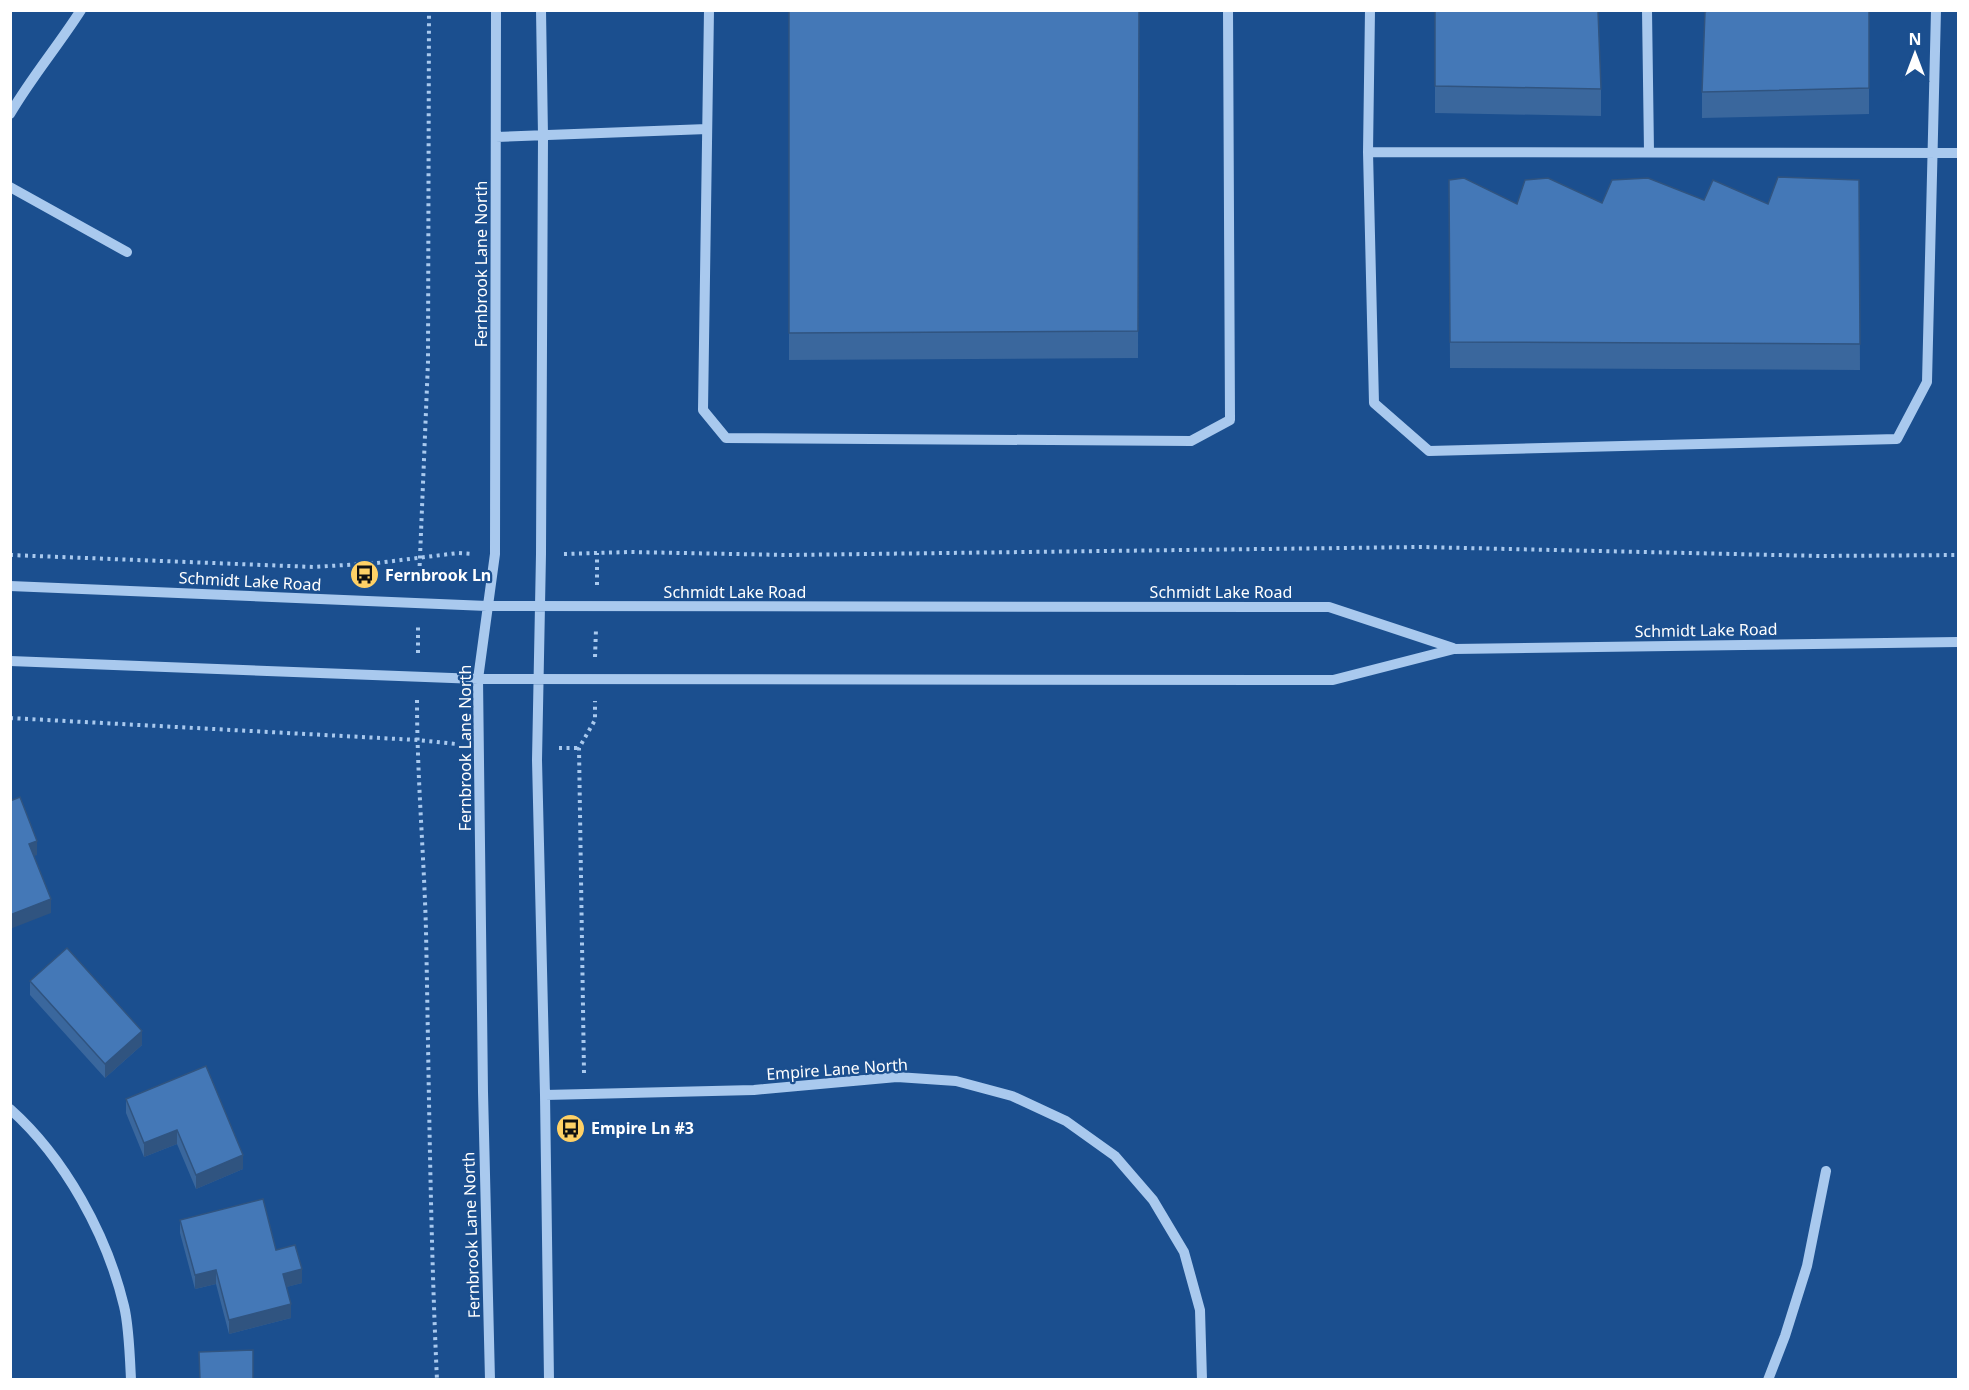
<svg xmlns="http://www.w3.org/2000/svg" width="1969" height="1390" viewBox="0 0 1969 1390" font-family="'Noto Sans',sans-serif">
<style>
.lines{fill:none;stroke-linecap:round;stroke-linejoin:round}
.path{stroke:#a9c9ee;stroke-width:4;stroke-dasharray:3 4.5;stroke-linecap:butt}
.minor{stroke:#a9c9ee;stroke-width:10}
.wall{fill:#3a679d}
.shaded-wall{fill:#305480}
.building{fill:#4478b7;stroke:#305480;stroke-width:1.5}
.labels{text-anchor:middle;stroke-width:4.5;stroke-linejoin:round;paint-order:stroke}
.street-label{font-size:16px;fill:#fff;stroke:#1b4f8f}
.poi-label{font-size:16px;font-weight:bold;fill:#fff;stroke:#1b4f8f;text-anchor:start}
</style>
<rect width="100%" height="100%" fill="#1b4f8f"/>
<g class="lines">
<!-- path -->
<path class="path" d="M564 554 629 552 788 555 1421 547 1821 556 1958 555
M10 555 314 567 377 563 458 553 473 554
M419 581 428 362 429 10
M597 585V553
M418 653V625
M595 657 596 629
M417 700C417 777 424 854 426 931 429 1080 430 1230 437 1380
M10 718 417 740 456 744
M559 748H579
M584 1073 579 748 595 720V701"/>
<!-- minor -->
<path class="minor" d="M541 10 543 136 541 554 537 760 545 1095 549 1380
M709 10 703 410 726 438 1191 441 1230 420 1228 10
M1370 10 1368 152 1374 403 1429 451 1897 439 1927 382 1936 10
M1647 10 1649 152
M10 114C31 78 58 46 81 10
M496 137 707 129
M1368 152 1958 153
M10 187 127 252
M10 586 487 606 1329 607 1453 648
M10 661 478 679 1333 680 1454 649 1958 642
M545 1095 754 1090 897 1077 956 1081 1012 1096 1066 1121 1115 1156 1153 1200 1184 1252 1200 1310 1202 1380
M10 1109C65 1158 107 1235 124 1306 129 1326 130 1359 131 1380
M490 1380 483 1092 478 679 495 554 496 10
M1768 1380 1785 1336 1807 1266 1826 1171"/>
</g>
<!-- wall -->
<path class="wall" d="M789 10H1139L1138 358 789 360Z
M1435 10 1601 89V116L1435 113Z
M1869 10V114L1702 118V92Z
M1449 180 1517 204 1704 200 1768 204 1859 180 1860 370 1450 368Z
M30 981 142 1045 105 1078 30 995Z
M126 1099 243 1169 196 1189 177 1144 144 1157 126 1113Z
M180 1220 276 1250 302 1283 286 1287 291 1318 229 1334 216 1284 195 1289 180 1233Z"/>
<!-- shaded-wall -->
<path class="shaded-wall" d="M37 841V855L29 858V844Z
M51 899V913L10 929V915Z
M142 1031V1045L105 1078V1064Z
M177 1130V1144L144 1157V1143Z
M243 1155V1169L196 1189V1175Z
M302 1269V1283L283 1288V1274Z
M216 1270V1284L195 1289V1275Z
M291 1304V1318L229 1334V1320Z"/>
<!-- building -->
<path class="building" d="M789 10H1139L1138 331 789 333Z
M1435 10H1597L1598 11 1601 89 1435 86Z
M1709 10H1869V88L1702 92 1705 12Z
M1778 177 1859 180 1860 344 1450 342 1449 180 1464 178 1517 204 1525 180 1548 178 1602 203 1612 180 1648 178 1704 200 1713 180 1768 204Z
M20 797 37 841 29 844 51 899 10 915V801Z
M67 948 142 1031 105 1064 30 981Z
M206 1066 243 1155 196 1175 177 1130 144 1143 126 1099Z
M263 1199 276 1250 295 1245 302 1269 283 1274 291 1304 229 1320 216 1270 195 1275 180 1220Z
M253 1350V1380H200L199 1352Z"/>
<!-- icons -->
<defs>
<symbol id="bus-disc" viewBox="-11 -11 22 22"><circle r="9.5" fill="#ffd166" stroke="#1b4f8f"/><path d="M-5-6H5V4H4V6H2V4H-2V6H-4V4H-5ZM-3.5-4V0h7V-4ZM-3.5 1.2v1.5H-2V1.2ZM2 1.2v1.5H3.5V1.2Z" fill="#111"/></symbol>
</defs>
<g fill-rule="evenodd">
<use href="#bus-disc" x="348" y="558" width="33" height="33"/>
<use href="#bus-disc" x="554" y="1112" width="33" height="33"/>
</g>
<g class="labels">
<!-- street labels -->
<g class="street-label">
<text transform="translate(481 264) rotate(-90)" y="6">Fernbrook Lane North</text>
<text transform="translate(250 581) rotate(3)" y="6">Schmidt Lake Road</text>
<text x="735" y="598">Schmidt Lake Road</text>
<text x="1221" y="598">Schmidt Lake Road</text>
<text transform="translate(1706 630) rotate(-1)" y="6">Schmidt Lake Road</text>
<text transform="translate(465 748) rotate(-90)" y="6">Fernbrook Lane North</text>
<text transform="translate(837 1069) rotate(-4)" y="6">Empire Lane North</text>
<text transform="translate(471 1235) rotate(-92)" y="6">Fernbrook Lane North</text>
</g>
<!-- poi labels -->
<g class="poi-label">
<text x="385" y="581">Fernbrook Ln</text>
<text x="591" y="1134">Empire Ln #3</text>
</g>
</g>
<!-- border -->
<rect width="1969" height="1390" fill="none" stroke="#ffffff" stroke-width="24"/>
<!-- north arrow -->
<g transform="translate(1915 54)" stroke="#1b4f8f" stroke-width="4.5" paint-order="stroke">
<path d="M0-4.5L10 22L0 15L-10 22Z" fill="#ffffff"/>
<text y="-9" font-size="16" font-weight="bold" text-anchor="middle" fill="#ffffff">N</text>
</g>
</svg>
